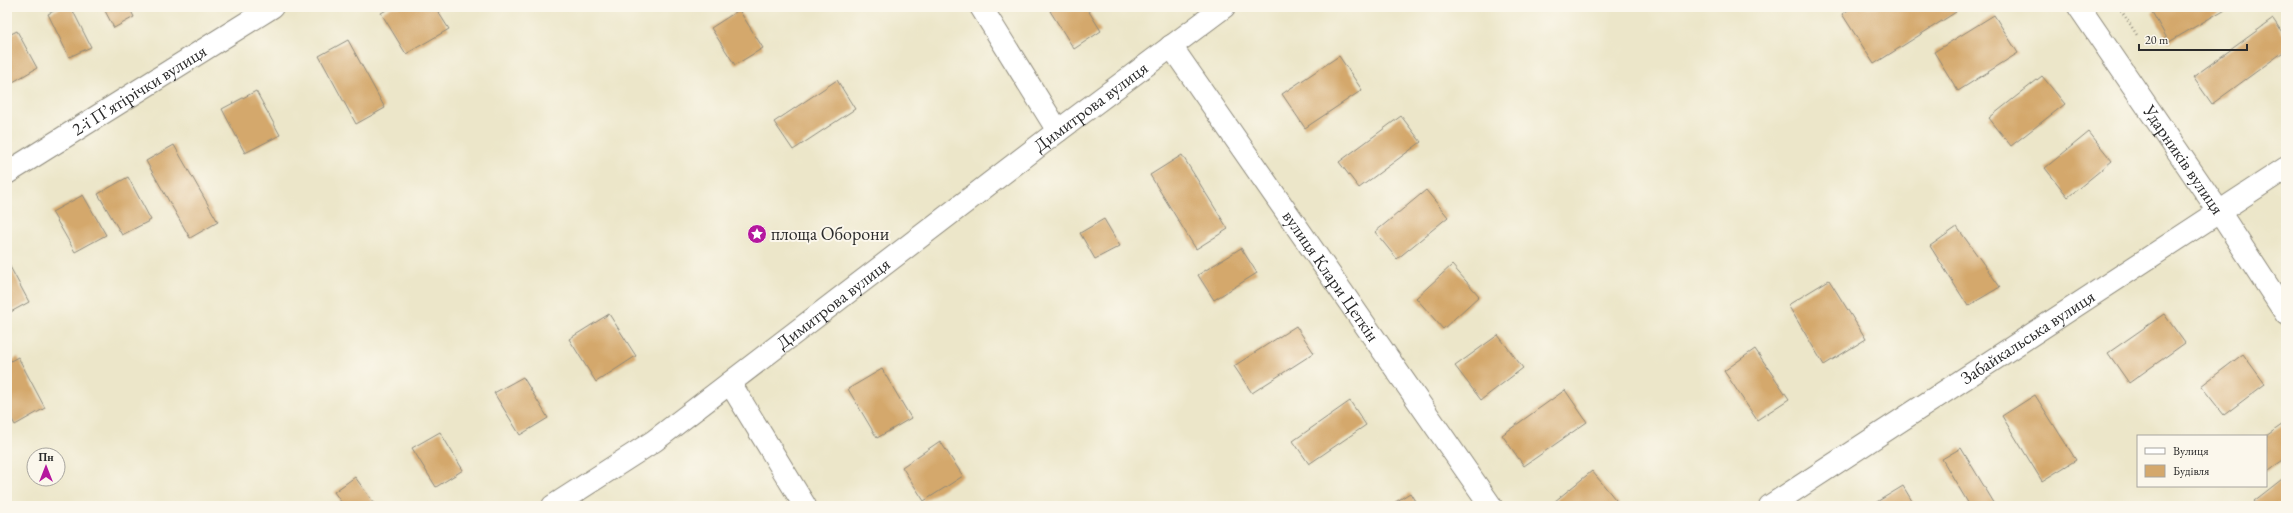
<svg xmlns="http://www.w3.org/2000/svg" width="2293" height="513" viewBox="0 0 2293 513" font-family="'EB Garamond',serif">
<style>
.building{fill:#d4a86c}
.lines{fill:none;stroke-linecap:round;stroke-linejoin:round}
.minor-casing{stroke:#8c887a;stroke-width:24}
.path{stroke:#8c887a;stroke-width:2.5;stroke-dasharray:1 3;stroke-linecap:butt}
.minor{stroke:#fff;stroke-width:22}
.labels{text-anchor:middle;stroke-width:4;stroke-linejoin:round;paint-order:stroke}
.street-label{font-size:18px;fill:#2b2b2b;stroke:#fbf7ec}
.poi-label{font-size:18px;fill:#2b2b2b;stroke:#fbf7ec;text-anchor:start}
</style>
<rect width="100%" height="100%" fill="#fbf7ec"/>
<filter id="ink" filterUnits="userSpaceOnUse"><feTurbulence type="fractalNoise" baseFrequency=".025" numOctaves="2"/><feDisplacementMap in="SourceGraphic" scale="8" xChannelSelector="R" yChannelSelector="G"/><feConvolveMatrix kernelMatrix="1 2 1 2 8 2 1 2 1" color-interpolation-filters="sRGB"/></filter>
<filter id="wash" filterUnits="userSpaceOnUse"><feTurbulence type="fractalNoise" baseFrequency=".012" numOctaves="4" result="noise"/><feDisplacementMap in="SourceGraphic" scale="16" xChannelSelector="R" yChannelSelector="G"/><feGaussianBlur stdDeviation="0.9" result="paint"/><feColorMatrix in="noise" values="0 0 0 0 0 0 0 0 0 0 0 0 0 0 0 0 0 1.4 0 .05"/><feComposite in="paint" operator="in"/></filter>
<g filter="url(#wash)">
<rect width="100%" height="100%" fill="#ece6c9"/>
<g id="blocks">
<!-- building -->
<path class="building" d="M62 7H71L91 47 69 57 48 14Z
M103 7H129L134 17 114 28Z
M392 7H435L449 29 406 54 381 13Z
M1056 7H1086L1101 31 1074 49 1050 11Z
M1853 7H1953L1956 12 1874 64 1842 14Z
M2160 7H2227V8L2169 42 2152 12Z
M739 10 763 48 735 65 711 28Z
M1994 15 2018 53 1958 91 1934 52Z
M2273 19 2286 38V50L2212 104 2193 77Z
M17 31 37 68 13 82 7 71V36Z
M348 40 385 108 356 124 319 56Z
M1339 56 1362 90 1305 128 1282 94Z
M2042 76 2065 104 2011 146 1989 118Z
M837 80 855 109 793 150 774 122Z
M256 91 280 135 245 153 222 109Z
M1401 116 1421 142 1359 188 1339 162Z
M2089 132 2112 161 2068 197 2045 168Z
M174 145 218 222 190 238 146 161Z
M1182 155 1228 229 1196 249 1150 175Z
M128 177 151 220 122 235 98 194Z
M1426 190 1448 217 1397 259 1375 232Z
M83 195 106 235 75 252 52 212Z
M1104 219 1120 246 1095 259 1080 233Z
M1957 227 2000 287 1968 306 1930 246Z
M1241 248 1257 273 1214 300 1198 275Z
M7 261 29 302 7 314Z
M1452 265 1479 296 1443 329 1416 298Z
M1829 280 1866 339 1824 365 1788 305Z
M609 314 636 356 596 382 569 339Z
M2164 314 2185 343 2129 383 2108 353Z
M1296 326 1314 353 1252 393 1234 366Z
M1498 335 1523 368 1481 400 1455 366Z
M1755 349 1789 399 1757 420 1724 371Z
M2243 354 2265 384 2224 415 2201 386Z
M18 357 45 408 15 425 7 410V363Z
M882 369 911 418 877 438 848 389Z
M523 377 548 418 520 435 494 393Z
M1565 390 1587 422 1524 466 1502 435Z
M2035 395 2076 460 2042 481 2002 416Z
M1350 401 1366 425 1309 464 1293 441Z
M2286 422V458L2266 472V436Z
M440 432 463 470 436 487 412 448Z
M940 441 963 476 924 501 902 467Z
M1961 448 1996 506H1970L1942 459Z
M1592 471 1620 505 1549 506Z
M2286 476V505L2258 506 2254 501Z
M355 477 376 506H344L334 492Z
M1903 486 1915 506H1876L1875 503Z
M1410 493 1418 506H1389Z"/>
</g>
</g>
<g filter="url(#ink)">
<use href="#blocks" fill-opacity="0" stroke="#8c887a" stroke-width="1"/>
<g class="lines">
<defs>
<g id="minor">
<path d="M981 7 1058 131"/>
<path id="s1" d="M2079 7 2220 213 2286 314"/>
<path id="s2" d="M1171 46 1491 506"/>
<path id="s3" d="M7 173 272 7"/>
<path d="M730 383 805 506"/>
<path id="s4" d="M553 506 654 441 1058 131 1224 7"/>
<path id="s5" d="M1770 506 2286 168"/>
</g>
</defs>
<!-- minor casing -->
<use href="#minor" class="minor-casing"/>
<!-- path -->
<path class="path" d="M2119 7 2137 35"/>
<!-- minor -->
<use href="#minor" class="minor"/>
</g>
</g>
<!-- icons -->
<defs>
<symbol id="sight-disc" viewBox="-11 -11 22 22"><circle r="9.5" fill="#b5179e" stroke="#fbf7ec"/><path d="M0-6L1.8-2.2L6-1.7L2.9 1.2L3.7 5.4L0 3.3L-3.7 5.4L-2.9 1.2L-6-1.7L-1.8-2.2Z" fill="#fff"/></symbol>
</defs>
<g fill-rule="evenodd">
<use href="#sight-disc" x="746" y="223" width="22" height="22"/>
</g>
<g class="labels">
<!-- street labels -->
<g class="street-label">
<text dy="6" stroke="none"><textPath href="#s3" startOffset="156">2-ї П’ятірічки вулиця</textPath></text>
<text dy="6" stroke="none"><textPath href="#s4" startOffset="670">Димитрова вулиця</textPath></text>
<text dy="6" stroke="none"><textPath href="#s1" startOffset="185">Ударників вулиця</textPath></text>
<text dy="6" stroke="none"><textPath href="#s2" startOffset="280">вулиця Клари Цеткін</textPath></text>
<text dy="6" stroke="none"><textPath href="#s4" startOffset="346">Димитрова вулиця</textPath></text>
<text dy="6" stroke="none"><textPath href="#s5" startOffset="308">Забайкальська вулиця</textPath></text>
</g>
<!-- poi labels -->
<g class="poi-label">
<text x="771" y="240">площа Оборони</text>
</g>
</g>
<!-- margin -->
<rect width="2293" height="513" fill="none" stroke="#fbf7ec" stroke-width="24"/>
<!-- legend -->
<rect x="2137" y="435" width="130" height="52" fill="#fbf7ec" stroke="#a8a59f"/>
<rect x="2145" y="448" width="20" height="6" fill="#ffffff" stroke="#a8a59f"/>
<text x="2173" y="455" font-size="12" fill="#2b2b2b">Вулиця</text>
<rect x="2145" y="465" width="20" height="12" fill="#d4a86c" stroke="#a8a59f"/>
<text x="2173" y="475" font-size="12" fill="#2b2b2b">Будівля</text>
<!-- north arrow -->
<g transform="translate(46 467)"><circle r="19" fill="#fbf7ec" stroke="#a8a59f"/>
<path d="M0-3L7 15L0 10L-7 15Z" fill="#b5179e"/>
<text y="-6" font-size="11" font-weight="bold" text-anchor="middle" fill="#2b2b2b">Пн</text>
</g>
<!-- scale -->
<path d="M2139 44v6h108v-6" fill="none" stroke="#2b2b2b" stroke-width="2"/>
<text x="2145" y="44" font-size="12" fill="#2b2b2b" stroke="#fbf7ec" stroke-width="3" paint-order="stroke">20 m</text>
</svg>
